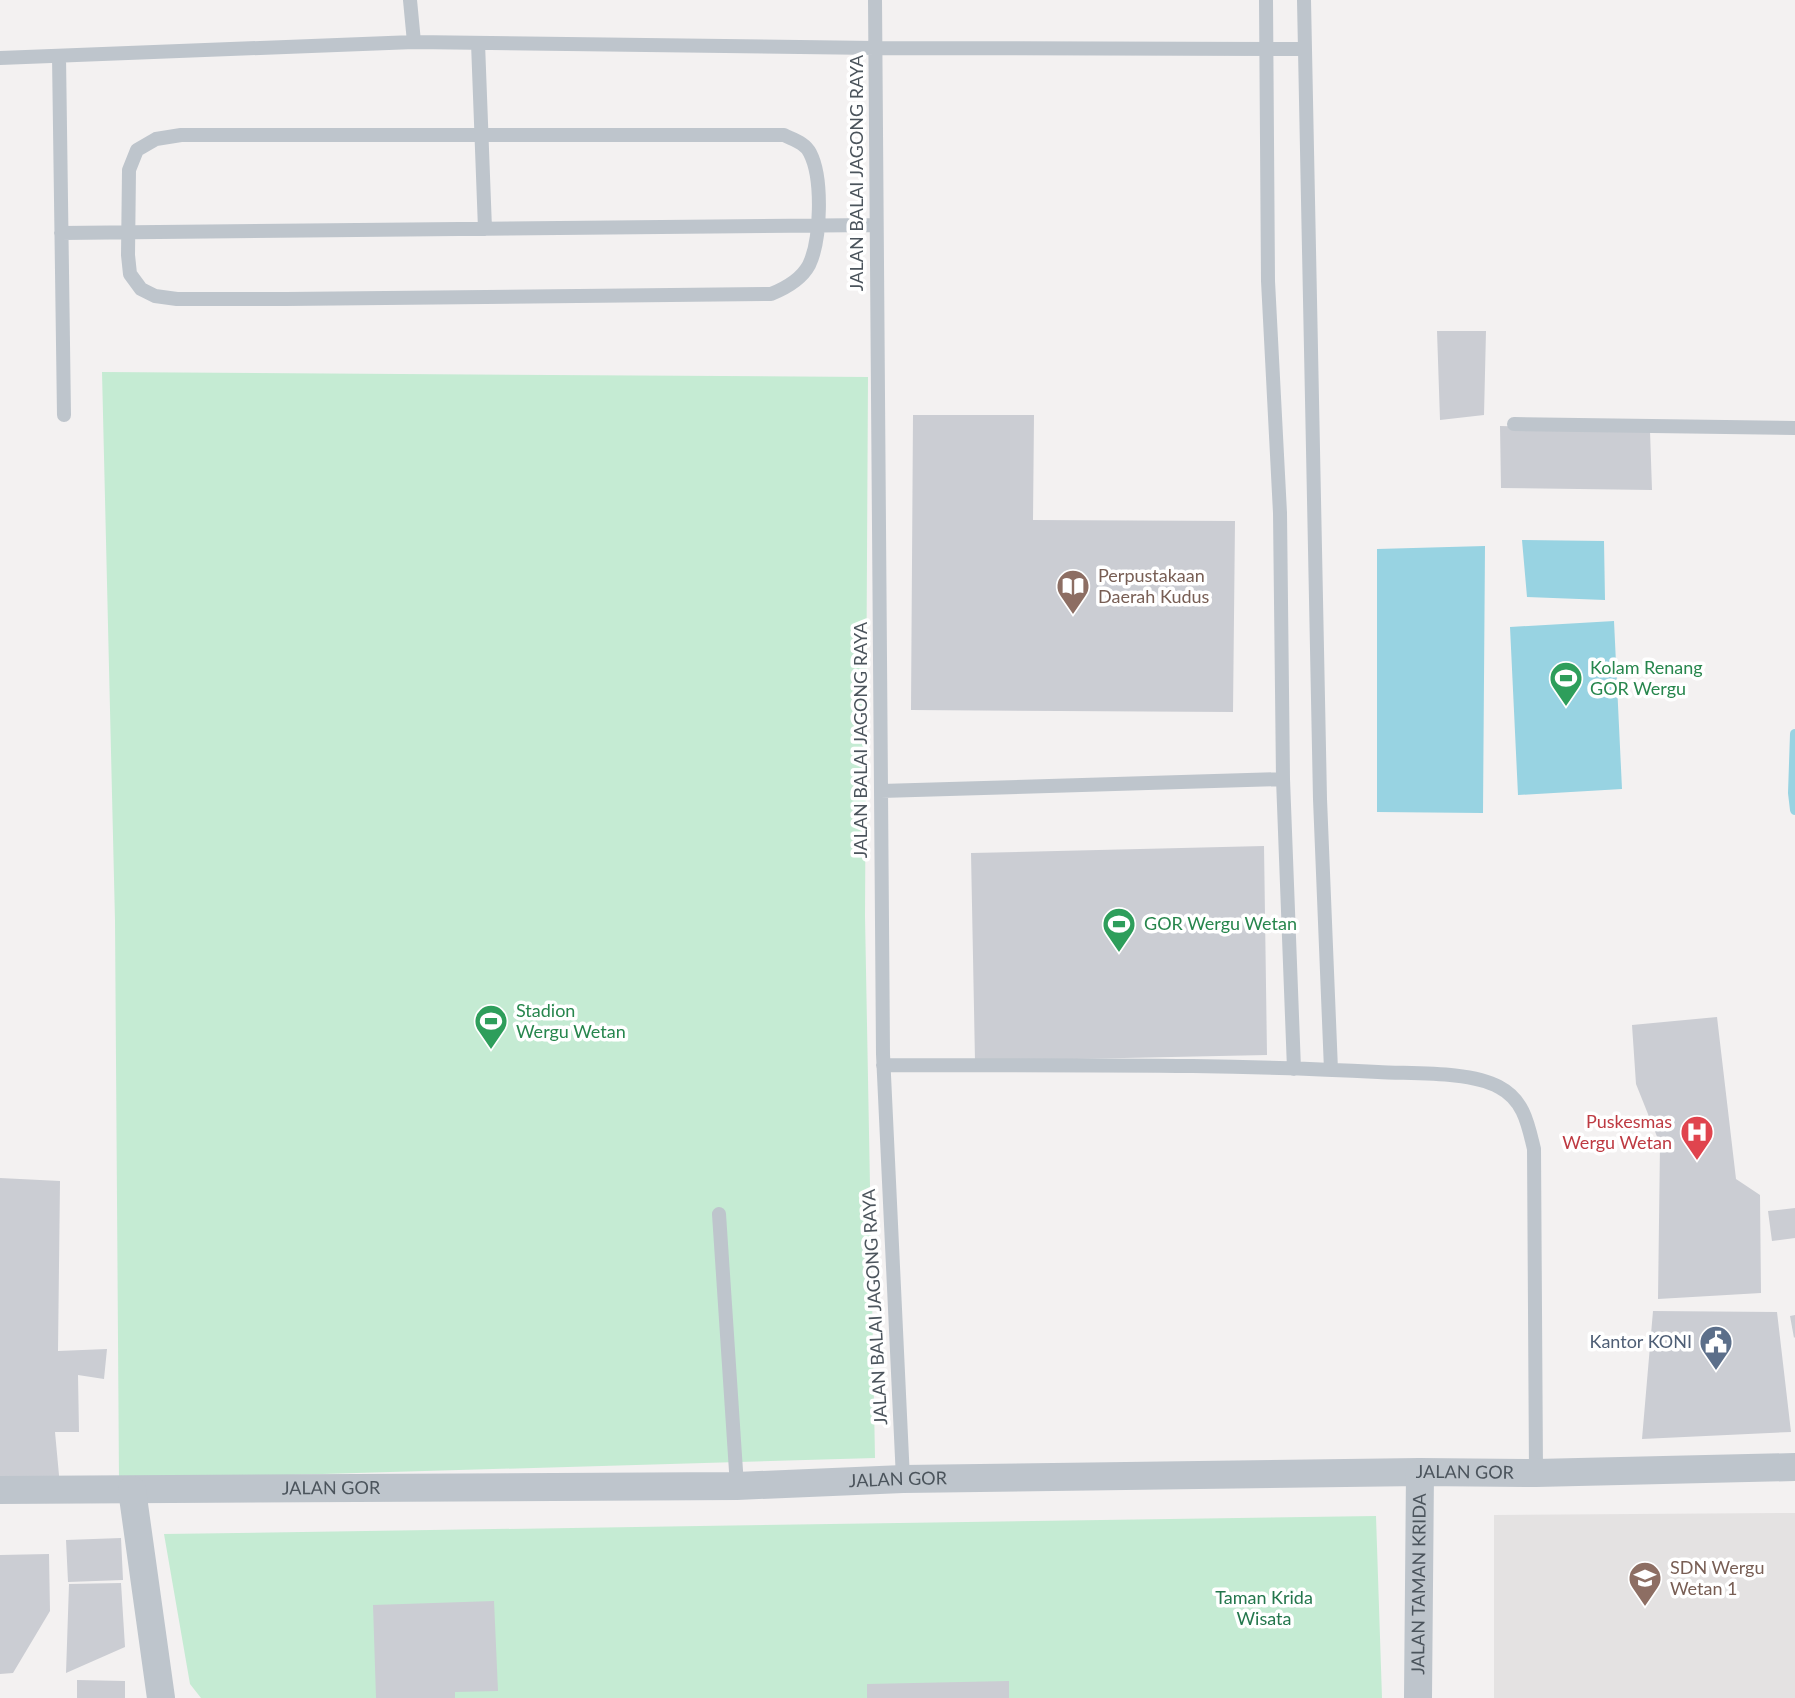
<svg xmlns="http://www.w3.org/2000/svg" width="1795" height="1698" viewBox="0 0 1795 1698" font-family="Lato,sans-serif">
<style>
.education{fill:#e4e2e2}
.green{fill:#c5ebd3}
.water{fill:#98d3e2}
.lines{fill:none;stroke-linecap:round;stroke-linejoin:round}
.stream{stroke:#98d3e2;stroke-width:10}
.building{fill:#cbcdd3}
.service{stroke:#bec5cc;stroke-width:14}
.minor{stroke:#bec5cc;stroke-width:28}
.labels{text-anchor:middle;stroke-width:7;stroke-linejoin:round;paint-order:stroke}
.street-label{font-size:18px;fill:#4b545c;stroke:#fff}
.education-label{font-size:18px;fill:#785e54;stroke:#fff;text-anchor:start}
.leisure-label{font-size:18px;fill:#27864d;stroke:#fff;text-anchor:start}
.health-label{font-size:18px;fill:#be3a42;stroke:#fff;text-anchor:end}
.service-label{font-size:18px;fill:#4e5e75;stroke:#fff;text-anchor:end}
.park-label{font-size:18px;fill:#23764c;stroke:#fff}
</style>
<rect width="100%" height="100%" fill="#f3f1f1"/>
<!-- education -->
<path class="education" d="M1795 1513V1698H1494V1515Z"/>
<!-- green -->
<path class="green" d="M102 372 868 377 865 916 875 1458 119 1480 115 921Z
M1376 1516 1382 1698H201L190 1684 164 1534Z"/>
<!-- water -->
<path class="water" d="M1522 540 1604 541 1605 600 1527 597Z
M1485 546 1483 813 1377 812V549Z
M1614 621 1622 789 1518 795 1510 627Z"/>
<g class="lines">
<!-- stream -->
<path class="stream" d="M1795 734 1793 793 1795 810"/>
</g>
<!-- building -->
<path class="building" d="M1437 331H1486L1484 415 1440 420Z
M913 415H1034L1033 520 1235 521 1233 712 911 710Z
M1500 426 1650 431 1652 490 1501 488Z
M1264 846 1267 1055 975 1061 971 853Z
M1717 1017 1736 1179 1760 1195 1761 1293 1658 1299 1660 1144 1636 1084 1632 1025Z
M0 1178 60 1181 58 1351 107 1349 104 1379 78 1375 79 1432H55L60 1486H0Z
M1795 1208V1238L1772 1241 1768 1211Z
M1653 1311 1777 1312 1791 1432 1642 1439Z
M1795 1315V1337L1794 1338 1790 1316Z
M121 1538 123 1580 68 1582 66 1540Z
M49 1554 50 1611 13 1673 0 1674V1555Z
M121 1583 125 1647 66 1673 69 1584Z
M494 1601 498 1691 455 1692V1698H376L373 1605Z
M77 1680 125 1681V1698H77Z
M1009 1681V1698H867V1684Z"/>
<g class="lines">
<!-- service -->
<path class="service" d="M410 0 414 42 875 48 1304 49
M875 0 883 1054 903 1479
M1266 0 1268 281 1280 513 1283 779 1294 1069
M1304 0 1320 799 1331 1070
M478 43 485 229
M59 56 64 415
M0 58 414 42
M181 135H784C794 140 805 143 810 153 823 178 821 240 809 265 801 280 786 288 771 294L286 299H177L155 296 141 289 130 274 128 255 129 170 137 150 156 139Z
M61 233 876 225
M1514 424 1795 428
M881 791 1283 779
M883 1065C1048 1066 1214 1063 1378 1072 1412 1074 1470 1071 1499 1087 1524 1100 1528 1124 1534 1149L1536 1473
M719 1214 737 1486"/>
<!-- minor -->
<g class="minor">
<path id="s1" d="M0 1490 737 1486 903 1479 1420 1472 1536 1473 1795 1467"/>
<path d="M132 1490 161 1698"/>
<path id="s2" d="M1418 1698 1420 1472"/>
</g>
</g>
<!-- icons -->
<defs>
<symbol id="library-pin" viewBox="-11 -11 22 30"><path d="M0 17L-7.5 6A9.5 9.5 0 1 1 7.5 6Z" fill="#8d6e63" stroke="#fff"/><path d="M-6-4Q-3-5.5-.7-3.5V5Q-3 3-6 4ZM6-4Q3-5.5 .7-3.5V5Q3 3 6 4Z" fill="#fff"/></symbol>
<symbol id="stadium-pin" viewBox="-11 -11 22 30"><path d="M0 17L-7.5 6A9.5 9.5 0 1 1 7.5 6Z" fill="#2e9e5b" stroke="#fff"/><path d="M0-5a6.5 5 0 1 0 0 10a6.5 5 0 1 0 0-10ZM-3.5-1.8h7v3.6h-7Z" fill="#fff"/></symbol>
<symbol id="hospital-pin" viewBox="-11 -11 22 30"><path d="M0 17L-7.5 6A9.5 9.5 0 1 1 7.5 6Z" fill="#e0444e" stroke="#fff"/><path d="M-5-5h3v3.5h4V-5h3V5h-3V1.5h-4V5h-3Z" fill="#fff"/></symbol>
<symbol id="civic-pin" viewBox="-11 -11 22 30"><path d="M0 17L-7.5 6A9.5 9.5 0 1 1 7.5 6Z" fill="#5c6f8a" stroke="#fff"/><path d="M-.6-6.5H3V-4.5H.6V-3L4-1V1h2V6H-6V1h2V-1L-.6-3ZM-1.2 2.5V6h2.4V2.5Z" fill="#fff"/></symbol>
<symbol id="school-pin" viewBox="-11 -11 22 30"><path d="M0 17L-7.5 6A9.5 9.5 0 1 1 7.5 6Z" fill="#8d6e63" stroke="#fff"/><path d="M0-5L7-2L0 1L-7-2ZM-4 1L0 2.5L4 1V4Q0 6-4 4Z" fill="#fff"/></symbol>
</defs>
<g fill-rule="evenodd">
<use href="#library-pin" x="1054" y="567" width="38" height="52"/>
<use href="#stadium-pin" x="1547" y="659" width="38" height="52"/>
<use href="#stadium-pin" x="1100" y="905" width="38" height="52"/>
<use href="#stadium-pin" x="472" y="1002" width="38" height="52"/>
<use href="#hospital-pin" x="1678" y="1113" width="38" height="52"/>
<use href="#civic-pin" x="1697" y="1323" width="38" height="52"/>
<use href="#school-pin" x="1626" y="1559" width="38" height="52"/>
</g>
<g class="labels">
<!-- street labels -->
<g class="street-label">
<text transform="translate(857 173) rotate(-90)" y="6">JALAN BALAI JAGONG RAYA</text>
<text transform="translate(861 740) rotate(-90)" y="6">JALAN BALAI JAGONG RAYA</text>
<text transform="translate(875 1307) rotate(-93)" y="6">JALAN BALAI JAGONG RAYA</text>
<text dy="6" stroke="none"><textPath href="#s1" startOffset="1465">JALAN GOR</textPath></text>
<text dy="6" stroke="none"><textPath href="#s1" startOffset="898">JALAN GOR</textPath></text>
<text dy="6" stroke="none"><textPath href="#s1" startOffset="331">JALAN GOR</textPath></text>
<text dy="6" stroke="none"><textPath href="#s2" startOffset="114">JALAN TAMAN KRIDA</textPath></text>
</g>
<!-- education labels -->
<g class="education-label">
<text x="1098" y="582">Perpustakaan<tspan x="1098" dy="21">Daerah Kudus</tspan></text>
<text x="1670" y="1574">SDN Wergu<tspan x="1670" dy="21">Wetan 1</tspan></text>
</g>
<!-- leisure labels -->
<g class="leisure-label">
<text x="1590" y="674">Kolam Renang<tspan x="1590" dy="21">GOR Wergu</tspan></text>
<text x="1144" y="930">GOR Wergu Wetan</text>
<text x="516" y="1017">Stadion<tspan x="516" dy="21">Wergu Wetan</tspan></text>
</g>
<!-- health labels -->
<g class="health-label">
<text x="1672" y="1128">Puskesmas<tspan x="1672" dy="21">Wergu Wetan</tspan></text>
</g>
<!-- service labels -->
<g class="service-label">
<text x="1692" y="1348">Kantor KONI</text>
</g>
<!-- park labels -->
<g class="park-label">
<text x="1264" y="1604">Taman Krida<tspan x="1264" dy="21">Wisata</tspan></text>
</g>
</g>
</svg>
